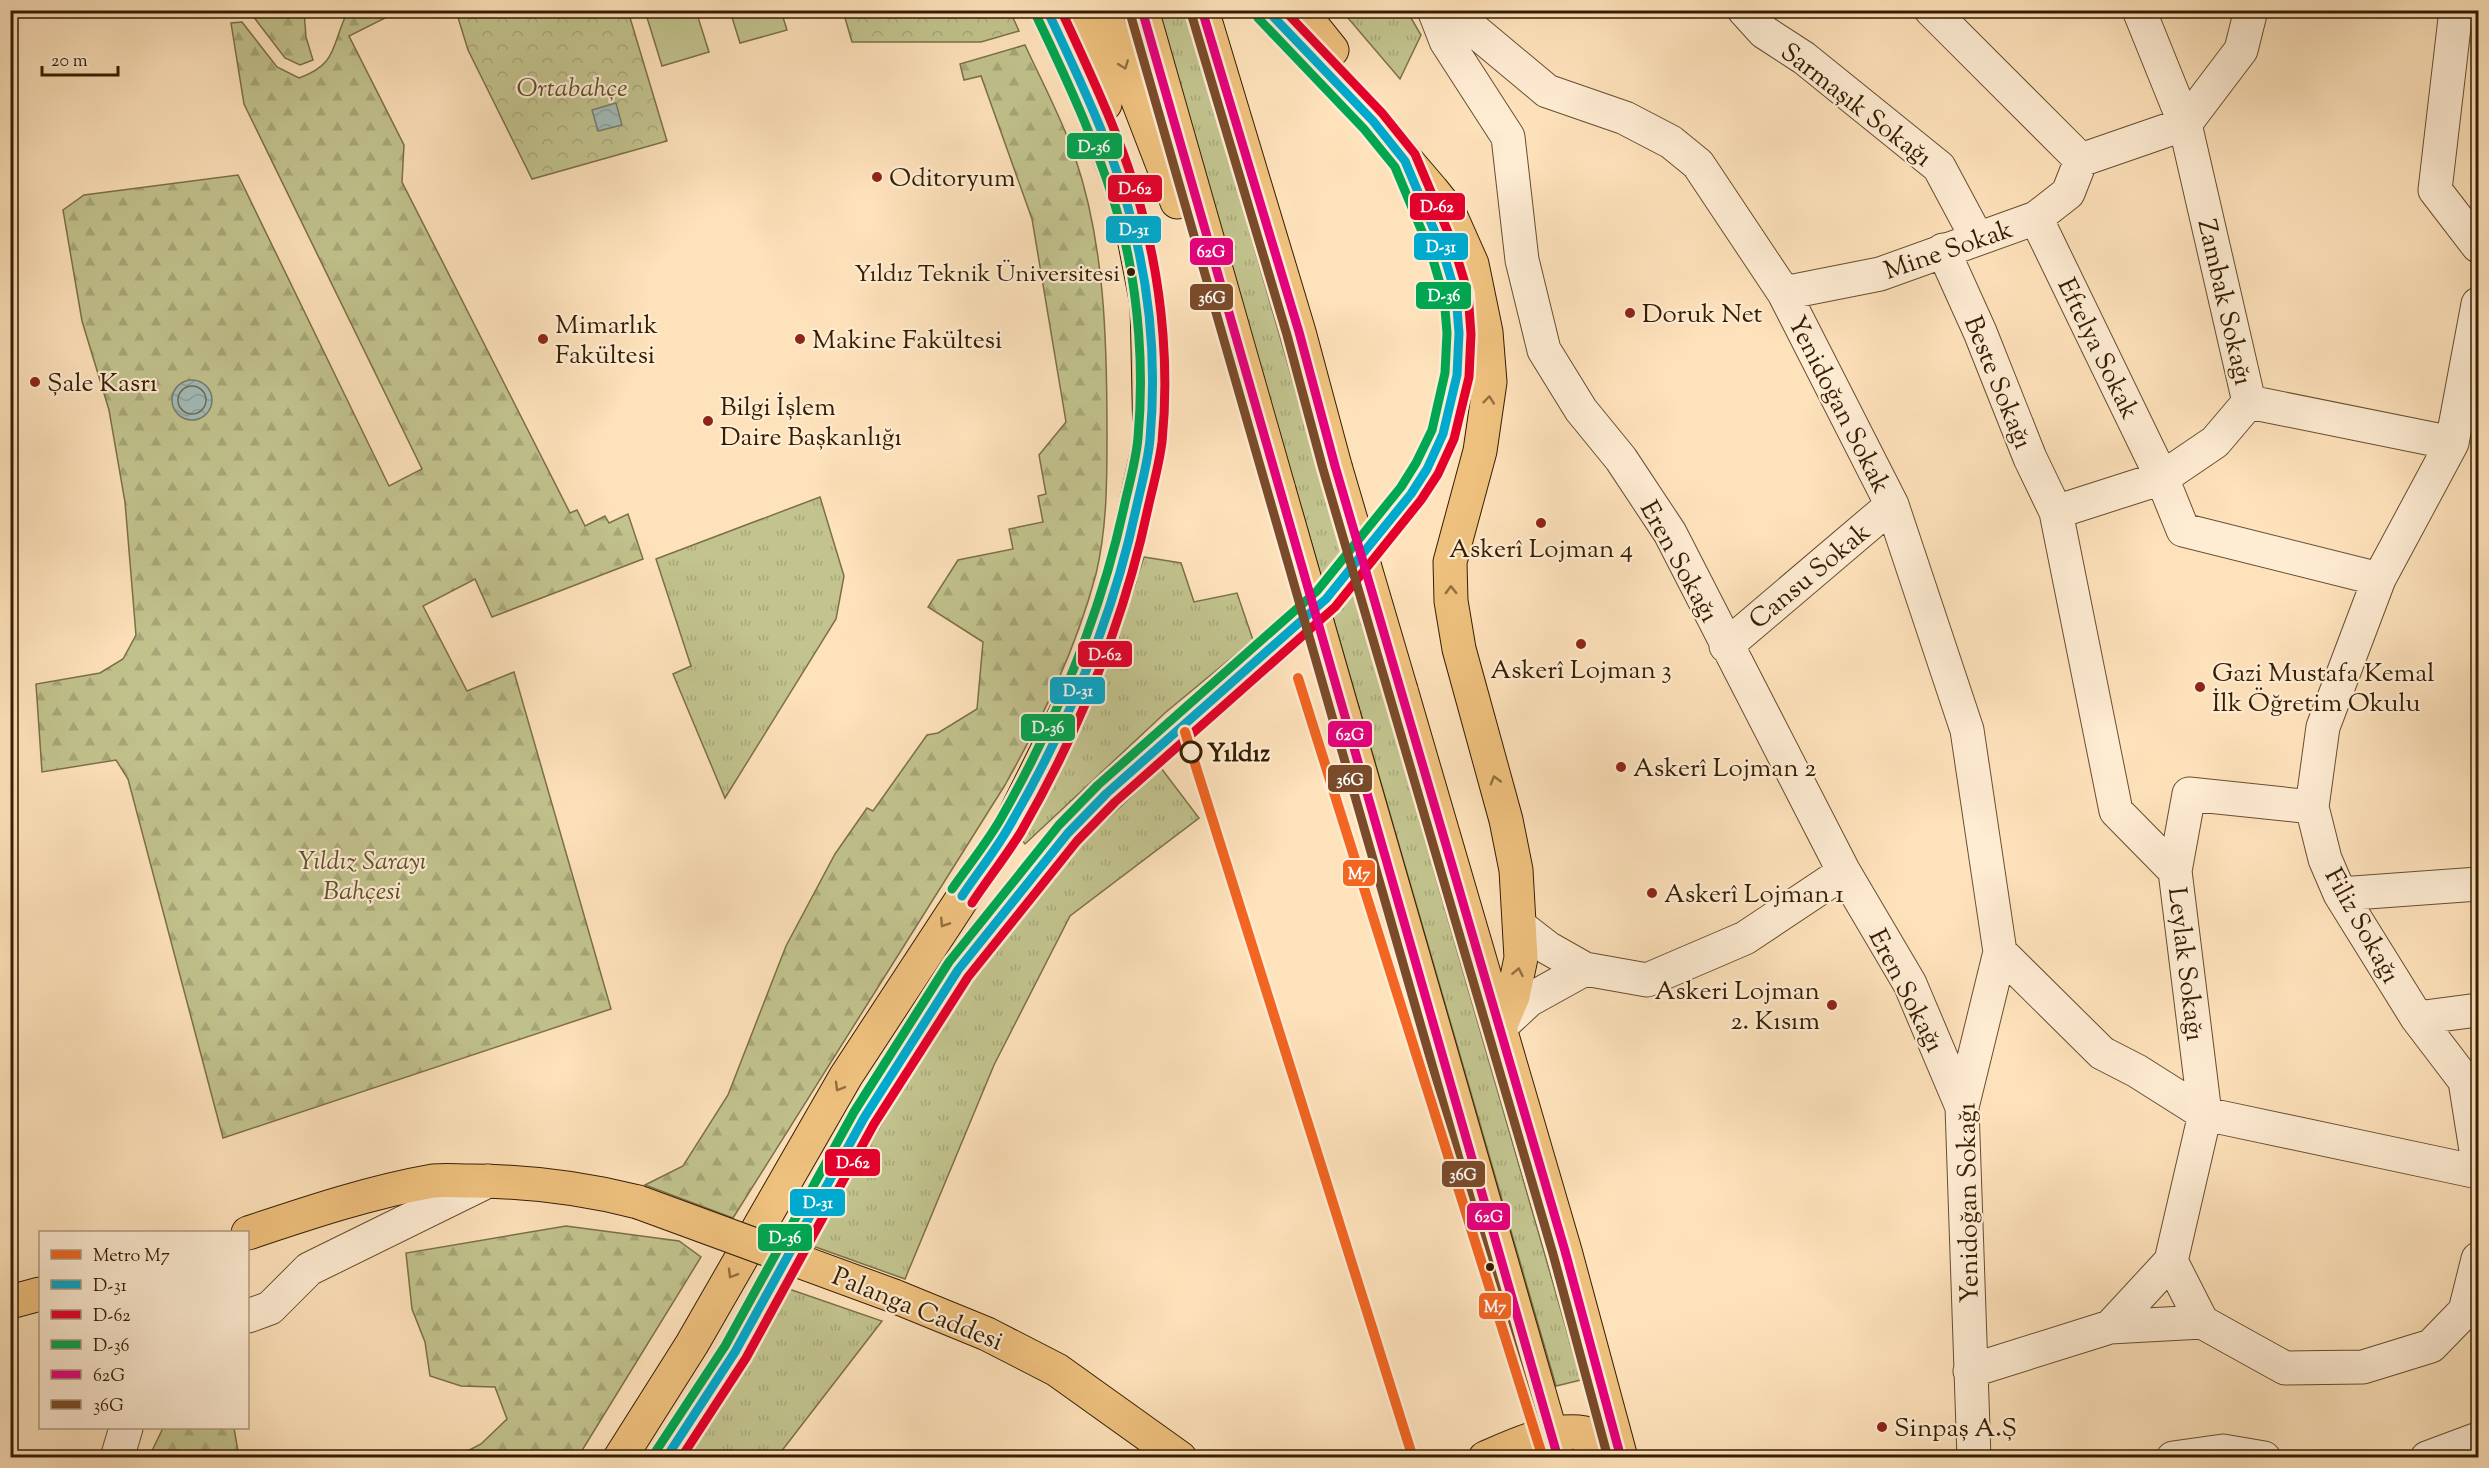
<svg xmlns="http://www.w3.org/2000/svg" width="2489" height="1468" viewBox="0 0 2489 1468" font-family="'Sorts Mill Goudy',serif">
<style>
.grass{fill:url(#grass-tufts);stroke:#7c7047;stroke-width:1.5}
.forest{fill:url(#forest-firs);stroke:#7c7047;stroke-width:1.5}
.park{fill:url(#park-crowns);stroke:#7c7047;stroke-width:1.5}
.garden{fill:#c2c38e;stroke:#7c7047;stroke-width:1.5}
.water{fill:url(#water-waves);stroke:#777c6f;stroke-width:1.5}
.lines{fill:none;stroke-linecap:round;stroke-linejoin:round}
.shore{stroke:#6c6c5c;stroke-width:1.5}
.minor-casing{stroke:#674e2f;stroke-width:35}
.major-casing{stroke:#351d00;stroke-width:35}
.highway-casing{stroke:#351d00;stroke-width:35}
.minor{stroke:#feecd3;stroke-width:33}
.major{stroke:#efc17e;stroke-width:33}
.highway{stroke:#efc17e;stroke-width:33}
.major-bridge-casing{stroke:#351d00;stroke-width:35;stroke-linecap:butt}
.major-bridge{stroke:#efc17e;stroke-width:33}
.bus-1-casing{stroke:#feecd3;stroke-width:14}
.bus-2-casing{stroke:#feecd3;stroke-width:14}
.bus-3-casing{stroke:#feecd3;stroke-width:14}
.bus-4-casing{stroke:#feecd3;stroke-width:14}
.bus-5-casing{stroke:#feecd3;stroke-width:14}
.bus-1{stroke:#00a9ce;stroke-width:9}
.bus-2{stroke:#e4002b;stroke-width:9}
.bus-3{stroke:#00a651;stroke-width:9}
.bus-4{stroke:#e5007d;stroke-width:9}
.bus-5{stroke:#7a4b2a;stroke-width:9}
.metro-1-casing{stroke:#feecd3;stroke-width:15}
.metro-1{stroke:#f26522;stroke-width:10}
.oneway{stroke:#926f3f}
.poi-dot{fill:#8f2418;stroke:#feecd3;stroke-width:2}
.bus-dot{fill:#351d00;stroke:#feecd3;stroke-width:2}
.stop-dot{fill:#feecd3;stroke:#351d00;stroke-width:3}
.labels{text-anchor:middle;stroke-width:4.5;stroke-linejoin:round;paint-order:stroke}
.bus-label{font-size:24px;fill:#351d00;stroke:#feecd3;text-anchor:end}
.park-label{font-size:26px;font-style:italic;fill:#5f4f2b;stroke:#feecd3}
.street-label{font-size:26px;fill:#351d00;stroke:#feecd3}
.poi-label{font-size:26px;fill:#351d00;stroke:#feecd3;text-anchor:start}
.stop-label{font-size:26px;font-weight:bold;fill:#351d00;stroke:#feecd3;text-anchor:start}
.line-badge{stroke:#feecd3;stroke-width:2}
.badge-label{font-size:16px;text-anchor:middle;font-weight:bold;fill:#fff}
</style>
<defs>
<pattern id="grass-tufts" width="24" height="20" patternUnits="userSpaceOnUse" patternTransform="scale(1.5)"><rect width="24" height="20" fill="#c2c38e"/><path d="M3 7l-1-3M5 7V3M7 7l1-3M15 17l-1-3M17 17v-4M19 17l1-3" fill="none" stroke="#a7a779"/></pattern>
<pattern id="forest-firs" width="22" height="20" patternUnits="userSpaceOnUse" patternTransform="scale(1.5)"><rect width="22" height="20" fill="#c2c38e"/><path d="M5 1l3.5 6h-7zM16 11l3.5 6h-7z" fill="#a7a779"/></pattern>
<pattern id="park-crowns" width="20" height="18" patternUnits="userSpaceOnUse" patternTransform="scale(1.5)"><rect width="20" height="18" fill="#c2c38e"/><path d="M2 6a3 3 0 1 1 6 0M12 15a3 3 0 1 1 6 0" fill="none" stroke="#a7a779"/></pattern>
<pattern id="water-waves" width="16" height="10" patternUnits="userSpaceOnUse" patternTransform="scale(1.5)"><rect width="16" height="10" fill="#a3bcb9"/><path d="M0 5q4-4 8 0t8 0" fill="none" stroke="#8da19d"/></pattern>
</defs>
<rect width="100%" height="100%" fill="#fee2bb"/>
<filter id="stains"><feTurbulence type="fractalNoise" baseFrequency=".00333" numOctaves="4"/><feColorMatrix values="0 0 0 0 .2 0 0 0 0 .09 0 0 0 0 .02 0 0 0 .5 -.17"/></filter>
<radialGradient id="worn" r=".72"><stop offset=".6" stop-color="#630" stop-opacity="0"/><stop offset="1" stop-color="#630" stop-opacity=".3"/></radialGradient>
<!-- grass -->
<path class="grass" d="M1157 11H1186L1581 1380 1556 1386Z
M1342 11H1407L1421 35 1400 79Z
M820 497 844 576 836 619 725 798 673 674 691 666 656 559Z
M1144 557 1181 563 1194 602 1237 593 1253 640 1166 712 1025 844 1018 835 1082 727 1111 655Z
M1161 768 1199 818 1070 916 994 1065 905 1279 810 1245 917 1064 980 963 1058 866Z
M786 1288 882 1321 777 1457 678 1458Z"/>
<!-- forest -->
<path class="forest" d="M249 11H304L306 37 313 60 300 65 285 58Z
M348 11H388L391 15 349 36 404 145 402 182 570 513 577 510 585 526 605 516 609 523 628 514 643 559 492 617 475 579 423 606 467 691 514 672 611 1009 223 1138 128 779 116 760 42 772 36 684 100 673 123 659 136 635 125 502 109 410 82 321 63 210 84 195 238 175 389 486 422 469 244 104 231 23 242 22 277 67 299 78C339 64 331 44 348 11Z
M1025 45C1042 82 1062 119 1075 157 1105 245 1107 342 1107 434 1107 481 1107 528 1096 574 1076 649 1043 717 1005 785L733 1218 645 1185 683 1166 728 1095 786 946 835 854 867 808 873 811 927 735 938 733 977 709 983 642 928 607 958 560 1013 549 1009 529 1043 522 1038 496 1046 494 1039 455 1066 422 1032 219 981 76 964 80 960 64Z
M566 1226 679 1241 701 1257 578 1457H456L481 1444 507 1419 495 1387 461 1386 430 1376 425 1342 412 1309 406 1253Z
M163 1428H234L239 1457H149Z"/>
<!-- park -->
<path class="park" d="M456 11H628L667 141 532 179 468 50Z
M843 11H1010L1019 31 981 42H852Z"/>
<!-- garden -->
<path class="garden" d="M645 11H696L709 52 662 66Z
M730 11H781L787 30 740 43Z"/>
<!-- water -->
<path class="water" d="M616 103 622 125 598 131 592 110Z
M172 400a20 20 0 1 1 40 0a20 20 0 1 1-40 0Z"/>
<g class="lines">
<!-- shore -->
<path class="shore" d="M178 400a14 14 0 1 1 28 0a14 14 0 1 1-28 0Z"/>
<defs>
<path id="minor" d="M1434 10 1446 41 1508 137 1522 260 1544 350 1581 410 1621 459 1670 533 1844 872 1910 984 1962 1107
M1450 10 1547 91 1625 118 1671 142 1698 164 1784 293 1892 505 1967 730 2000 952 1962 1107 1974 1458
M1744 10 1764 32 1804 58 1939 167 1977 238
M1931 10 2081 160
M2456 10 2435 190 2478 246
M2185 124 2241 50 2251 10
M2081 160 2185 124
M2036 218 2162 478 2215 442 2249 402 2185 124 2139 10
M1943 250 1980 332 2030 458 2056 512 2116 811 2175 871 2205 1114 2171 1261
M1784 293 1880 274 2036 218 2068 193 2081 160
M2478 304 2452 443 2379 579 2323 727 2312 807 2325 859 2340 894 2417 1018 2465 1081 2478 1163
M2249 402 2452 443
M2056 512 2162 478 2183 530 2379 579
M1726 646 1892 505
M2175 871 2189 794 2312 807
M2340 894 2478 884
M1521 927 1548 948 1585 969 1647 980 1745 938 1844 872
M2000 952 2102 1053 2137 1071 2205 1114 2478 1172
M2417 1018 2478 1010
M1500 1027 1529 1000 1585 969
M248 1316 270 1308 309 1269 488 1181
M2110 1327 2202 1322
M1970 1371 2110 1327 2171 1261 2202 1322 2285 1368 2363 1367 2431 1346 2465 1311 2478 1259
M117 1458 126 1428
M2173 1458 2223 1451 2264 1458
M2427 1458 2478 1439"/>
<path id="major" d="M1069 10 1105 104
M1103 10 1177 202
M1142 10 1279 490
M1202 10 1299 332 1335 466
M1267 10 1373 121 1432 190 1448 210 1472 264 1486 332 1490 382 1480 451 1450 562 1451 601 1459 649 1506 820 1516 870 1521 958 1513 996 1500 1027
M1300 10 1332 50
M1401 690 1565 1251 1621 1458
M1343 713 1558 1458
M248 1233C308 1213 370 1192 433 1181 445 1180 458 1181 470 1181 526 1181 583 1188 638 1202
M894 1296 987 1334 1057 1370 1180 1458
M10 1302 40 1294
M1485 1458C1515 1445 1552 1427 1585 1433L1594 1458"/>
<path id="highway" d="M620 1458 692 1344 846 1076 1009 827 1082 680 1119 580 1150 440 1147 304 1127 203 1093 112 1047 10
M666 1458 735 1352 864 1118 958 970 1068 833 1107 793 1326 599 1411 494 1427 469 1443 434 1457 375 1459 333 1456 295 1442 249 1405 161"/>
</defs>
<!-- minor casing -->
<use href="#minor" class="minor-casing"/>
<!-- major casing -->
<use href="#major" class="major-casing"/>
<!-- highway casing -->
<use href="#highway" class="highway-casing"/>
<!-- minor -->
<use href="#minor" class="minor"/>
<!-- major -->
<use href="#major" class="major"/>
<!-- highway -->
<use href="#highway" class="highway"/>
<defs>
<path id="major-bridge" d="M1335 466 1401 690
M1279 490 1343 713
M638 1202 894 1296"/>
</defs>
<!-- major-bridge casing -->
<use href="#major-bridge" class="major-bridge-casing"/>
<!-- major-bridge -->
<use href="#major-bridge" class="major-bridge"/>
<defs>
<path id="bus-1" d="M962 896C978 872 996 850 1010 825 1067 727 1112 621 1136 509 1141 486 1148 462 1150 439 1156 371 1151 298 1134 231 1116 154 1081 82 1047 10
M666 1458 735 1352 864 1118 958 970 1068 833 1107 793 1326 599 1411 494 1427 469 1443 434 1457 375 1459 333 1456 295 1442 249 1405 161 1373 121 1267 10"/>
<path id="bus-2" d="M972 903C988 879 1006 856 1021 832 1079 731 1124 622 1148 508 1153 486 1159 465 1162 442 1169 373 1163 297 1146 228 1128 152 1094 81 1061 10
M681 1458 746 1358 874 1124 968 977 1077 841 1115 802 1335 607 1421 500 1438 474 1454 439 1469 377 1471 334 1468 293 1453 244 1415 154 1382 113 1284 10"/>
<path id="bus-3" d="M952 889C968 866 986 844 1000 820 1056 722 1100 617 1124 507 1129 484 1136 461 1138 438 1144 371 1139 298 1123 233 1103 157 1070 86 1036 15
M656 1451 725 1346 854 1112 949 962 1059 825 1098 785 1317 591 1401 487 1416 463 1432 430 1445 373 1447 333 1444 297 1431 253 1395 167 1364 129 1258 18"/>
<path id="bus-4" d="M1142 10 1558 1458
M1202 10 1299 332 1335 466 1565 1251 1621 1458"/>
<path id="bus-5" d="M1130 13 1545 1458
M1191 13 1287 335 1323 469 1553 1254 1608 1458"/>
</defs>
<!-- bus-1 casing -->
<use href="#bus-1" class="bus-1-casing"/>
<!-- bus-2 casing -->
<use href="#bus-2" class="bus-2-casing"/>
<!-- bus-3 casing -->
<use href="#bus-3" class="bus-3-casing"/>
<!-- bus-4 casing -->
<use href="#bus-4" class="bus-4-casing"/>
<!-- bus-5 casing -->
<use href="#bus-5" class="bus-5-casing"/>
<!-- bus-1 -->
<use href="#bus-1" class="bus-1"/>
<!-- bus-2 -->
<use href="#bus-2" class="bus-2"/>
<!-- bus-3 -->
<use href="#bus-3" class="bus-3"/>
<!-- bus-4 -->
<use href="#bus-4" class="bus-4"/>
<!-- bus-5 -->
<use href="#bus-5" class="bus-5"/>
<defs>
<path id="metro-1" d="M1298 678 1543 1458
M1185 732 1413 1458"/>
</defs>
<!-- metro-1 casing -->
<use href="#metro-1" class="metro-1-casing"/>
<!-- metro-1 -->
<use href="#metro-1" class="metro-1"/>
</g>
<!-- one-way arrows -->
<defs><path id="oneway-chevron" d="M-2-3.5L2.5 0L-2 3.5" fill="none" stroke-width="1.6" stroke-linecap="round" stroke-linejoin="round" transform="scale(1.5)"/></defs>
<g class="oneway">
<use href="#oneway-chevron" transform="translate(1124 65) rotate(69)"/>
<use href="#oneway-chevron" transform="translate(1489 400) rotate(-84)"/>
<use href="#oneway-chevron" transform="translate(1451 590) rotate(-91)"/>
<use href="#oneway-chevron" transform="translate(1495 780) rotate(-106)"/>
<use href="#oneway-chevron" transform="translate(944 923) rotate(123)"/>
<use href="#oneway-chevron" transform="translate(1518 972) rotate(-79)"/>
<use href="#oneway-chevron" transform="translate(839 1087) rotate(120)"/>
<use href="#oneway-chevron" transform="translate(732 1274) rotate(120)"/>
</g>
<!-- markers -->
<g class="poi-dot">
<circle cx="877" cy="177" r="6"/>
<circle cx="1630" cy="313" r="6"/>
<circle cx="543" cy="339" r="6"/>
<circle cx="800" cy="339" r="6"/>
<circle cx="35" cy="382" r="6"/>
<circle cx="708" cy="421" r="6"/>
<circle cx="1541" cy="523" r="6"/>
<circle cx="1581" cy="644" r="6"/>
<circle cx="2200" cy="687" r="6"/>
<circle cx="1621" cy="767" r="6"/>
<circle cx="1652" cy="893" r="6"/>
<circle cx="1832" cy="1005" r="6"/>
<circle cx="1882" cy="1427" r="6"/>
</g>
<g class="bus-dot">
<circle cx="1131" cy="272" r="5"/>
<circle cx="1490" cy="1267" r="5"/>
</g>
<circle class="stop-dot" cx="1191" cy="752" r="10"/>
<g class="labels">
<!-- bus labels -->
<g class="bus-label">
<text x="1120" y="281">Yıldız Teknik Üniversitesi</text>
</g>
<!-- park labels -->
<g class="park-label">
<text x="572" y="96">Ortabahçe</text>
<text x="362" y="869">Yıldız Sarayı<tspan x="362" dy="30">Bahçesi</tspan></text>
</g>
<!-- street labels -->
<g class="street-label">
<text transform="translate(1857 104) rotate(38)" y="9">Sarmaşık Sokağı</text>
<text transform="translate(1948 249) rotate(-19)" y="9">Mine Sokak</text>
<text transform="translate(2226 302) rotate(77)" y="9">Zambak Sokağı</text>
<text transform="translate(2099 348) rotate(64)" y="9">Eftelya Sokak</text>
<text transform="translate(1999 382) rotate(68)" y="9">Beste Sokağı</text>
<text transform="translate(1840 404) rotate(63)" y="9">Yenidoğan Sokak</text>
<text transform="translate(1680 561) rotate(61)" y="9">Eren Sokağı</text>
<text transform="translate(1809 575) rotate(-40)" y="9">Cansu Sokak</text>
<text transform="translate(2363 925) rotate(61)" y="9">Filiz Sokağı</text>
<text transform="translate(2187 964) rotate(83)" y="9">Leylak Sokağı</text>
<text transform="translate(1907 990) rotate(63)" y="9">Eren Sokağı</text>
<text transform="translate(1967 1203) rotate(-91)" y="9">Yenidoğan Sokağı</text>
<text transform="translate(918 1308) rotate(22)" y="9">Palanga Caddesi</text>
</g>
<!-- poi labels -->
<g class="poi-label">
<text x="889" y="186">Oditoryum</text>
<text x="1642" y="322">Doruk Net</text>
<text x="555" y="333">Mimarlık<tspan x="555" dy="30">Fakültesi</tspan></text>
<text x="812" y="348">Makine Fakültesi</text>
<text x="47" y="391">Şale Kasrı</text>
<text x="720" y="415">Bilgi İşlem<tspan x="720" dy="30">Daire Başkanlığı</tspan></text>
<text x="1541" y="557" text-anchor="middle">Askerî Lojman 4</text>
<text x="1581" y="678" text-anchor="middle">Askerî Lojman 3</text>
<text x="2212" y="681">Gazi Mustafa Kemal<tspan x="2212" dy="30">İlk Öğretim Okulu</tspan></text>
<text x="1633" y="776">Askerî Lojman 2</text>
<text x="1664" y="902">Askerî Lojman 1</text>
<text x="1820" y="999" text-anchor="end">Askeri Lojman<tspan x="1820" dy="30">2. Kısım</tspan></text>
<text x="1894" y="1436">Sinpaş A.Ş</text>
</g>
<!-- stop labels -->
<g class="stop-label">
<text x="1207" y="761">Yıldız</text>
</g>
</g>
<g class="line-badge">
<rect x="1066" y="132" width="57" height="28" rx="6" fill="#00a651"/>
<rect x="1107" y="174" width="56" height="29" rx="6" fill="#e4002b"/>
<rect x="1409" y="192" width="57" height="29" rx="6" fill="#e4002b"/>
<rect x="1105" y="215" width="57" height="29" rx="6" fill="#00a9ce"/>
<rect x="1413" y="232" width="56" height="29" rx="6" fill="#00a9ce"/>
<rect x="1189" y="237" width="45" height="29" rx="6" fill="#e5007d"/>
<rect x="1415" y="281" width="57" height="29" rx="6" fill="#00a651"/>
<rect x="1189" y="283" width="45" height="28" rx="6" fill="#7a4b2a"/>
<rect x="1077" y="640" width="56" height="28" rx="6" fill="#e4002b"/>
<rect x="1049" y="676" width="57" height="29" rx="6" fill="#00a9ce"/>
<rect x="1020" y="713" width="56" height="29" rx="6" fill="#00a651"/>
<rect x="1327" y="720" width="46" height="28" rx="6" fill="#e5007d"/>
<rect x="1327" y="764" width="46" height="29" rx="6" fill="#7a4b2a"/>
<rect x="1342" y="859" width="34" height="28" rx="6" fill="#f26522"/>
<rect x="824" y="1148" width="57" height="29" rx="6" fill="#e4002b"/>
<rect x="1441" y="1160" width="45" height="28" rx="6" fill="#7a4b2a"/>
<rect x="789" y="1188" width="57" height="29" rx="6" fill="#00a9ce"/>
<rect x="1466" y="1202" width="45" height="29" rx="6" fill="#e5007d"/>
<rect x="757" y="1223" width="56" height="29" rx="6" fill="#00a651"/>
<rect x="1478" y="1292" width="34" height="28" rx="6" fill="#f26522"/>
</g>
<g class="badge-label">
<text x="1094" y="152">D-36</text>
<text x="1135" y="194">D-62</text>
<text x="1437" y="212">D-62</text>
<text x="1134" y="235">D-31</text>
<text x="1441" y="252">D-31</text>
<text x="1211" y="257">62G</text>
<text x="1444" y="301">D-36</text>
<text x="1212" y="303">36G</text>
<text x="1105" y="660">D-62</text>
<text x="1078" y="696">D-31</text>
<text x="1048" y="733">D-36</text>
<text x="1350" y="740">62G</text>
<text x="1350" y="785">36G</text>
<text x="1359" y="879">M7</text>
<text x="853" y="1168">D-62</text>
<text x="1463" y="1180">36G</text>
<text x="818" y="1208">D-31</text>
<text x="1489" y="1222">62G</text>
<text x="785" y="1243">D-36</text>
<text x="1495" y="1312">M7</text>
</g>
<!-- margin -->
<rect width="2489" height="1468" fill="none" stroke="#fee2bb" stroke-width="36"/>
<rect x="12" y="12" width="2465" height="1444" fill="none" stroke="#351d00" stroke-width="3"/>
<rect x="18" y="18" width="2453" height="1432" fill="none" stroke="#351d00" stroke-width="1.5"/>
<!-- legend -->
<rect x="39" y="1231" width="210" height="198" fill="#feecd3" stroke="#ae997f" stroke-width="1.5"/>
<rect x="51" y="1250" width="30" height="9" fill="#f26522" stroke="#ae997f" stroke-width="1.5"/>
<text x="93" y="1261" font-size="18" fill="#351d00">Metro M7</text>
<rect x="51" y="1280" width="30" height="9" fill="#00a9ce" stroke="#ae997f" stroke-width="1.5"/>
<text x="93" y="1291" font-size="18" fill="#351d00">D-31</text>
<rect x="51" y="1310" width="30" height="9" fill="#e4002b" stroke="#ae997f" stroke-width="1.5"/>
<text x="93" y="1321" font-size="18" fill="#351d00">D-62</text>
<rect x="51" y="1340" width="30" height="9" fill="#00a651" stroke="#ae997f" stroke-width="1.5"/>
<text x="93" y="1351" font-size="18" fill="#351d00">D-36</text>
<rect x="51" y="1370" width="30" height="9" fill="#e5007d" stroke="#ae997f" stroke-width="1.5"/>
<text x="93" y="1381" font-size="18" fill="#351d00">62G</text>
<rect x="51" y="1400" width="30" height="9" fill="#7a4b2a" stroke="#ae997f" stroke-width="1.5"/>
<text x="93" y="1411" font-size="18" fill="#351d00">36G</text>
<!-- scale -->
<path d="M42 66v9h76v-9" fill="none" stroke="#351d00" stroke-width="3"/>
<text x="51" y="66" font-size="18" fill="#351d00" stroke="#feecd3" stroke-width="4.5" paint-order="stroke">20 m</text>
<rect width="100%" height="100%" filter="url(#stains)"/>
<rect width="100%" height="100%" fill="url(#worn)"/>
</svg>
